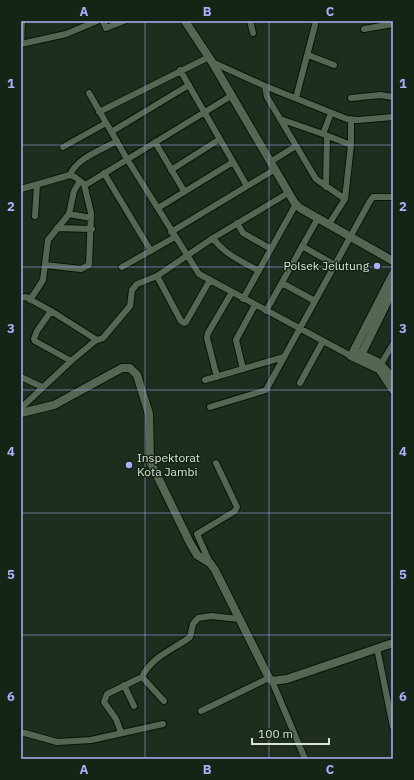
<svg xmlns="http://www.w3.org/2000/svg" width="414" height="780" viewBox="0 0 414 780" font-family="'IBM Plex Sans',sans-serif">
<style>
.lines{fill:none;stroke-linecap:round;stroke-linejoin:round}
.minor-casing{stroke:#081507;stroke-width:8}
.tertiary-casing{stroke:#081507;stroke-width:10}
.minor{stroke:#556653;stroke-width:6}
.tertiary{stroke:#556653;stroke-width:8}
.grid{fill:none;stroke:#a8b0fc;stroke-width:1;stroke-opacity:0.55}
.poi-dot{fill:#a8b0fc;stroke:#152414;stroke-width:1.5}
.labels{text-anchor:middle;stroke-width:3;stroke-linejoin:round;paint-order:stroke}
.poi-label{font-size:12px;fill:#d8e2d7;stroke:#152414;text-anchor:end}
.neatline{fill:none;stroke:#a8b0fc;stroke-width:1.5}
.grid-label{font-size:13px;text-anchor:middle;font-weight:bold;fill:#a8b0fc}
</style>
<rect width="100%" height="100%" fill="#1e2d1d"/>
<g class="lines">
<defs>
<path id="minor" d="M103 21 106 28 124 21
M250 21 253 33
M364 29 393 24
M21 44 66 34 97 21
M21 44 22 21
M308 55 334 65
M212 62 265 86 347 119 358 120 393 117
M180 70 247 186
M265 86 267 97 316 179 345 199 351 145V119
M89 93 127 159 199 274 351 356
M296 98 316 21
M351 98 380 95 393 97
M99 112 209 57
M331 113 323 134 351 145
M280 119 323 134
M111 132 189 85
M155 142 184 191
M63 147 106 123
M270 162 296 146
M171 170 220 139
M104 173 151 251
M70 175C77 158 101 150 117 141
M326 187 327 136
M21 189 70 175 75 177 84 184H87L231 96
M158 208 233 162
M69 214 91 218
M35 216 37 185
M237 223 243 233 271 249
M329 224 345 199
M57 228 92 229
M171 232 274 170
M213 238C224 254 241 261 259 271
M302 246 335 265
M45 265 81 269 89 265 91 213 84 184
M122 267 175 237
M157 276 181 321 184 323 186 322 210 280
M282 283 315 301
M21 298 26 297 51 311 97 340
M243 299 296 204
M30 300 43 280 48 240 69 214 74 191 80 181
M51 311 37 331 34 339 35 341 71 361
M266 311 318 218
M381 364 393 344
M243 369 236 340 255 305
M21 377 42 387
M217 377 207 338 208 333 232 292
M205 380 284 357
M300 383 323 341
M210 407 266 390 370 201 373 197H393
M21 408 71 361 95 341 103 338 130 306 132 290 137 284 157 276 213 238 288 193
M210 563 197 534 235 511 237 507 216 463
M377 648 393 727
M142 677 164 701
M272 681 305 759
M124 685 134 706
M201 711 269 678
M21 732 57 742 75 741 91 740 163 724
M121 732 116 719 104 702 107 694 142 677C152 656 173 650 190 637L193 624 198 618 211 616 239 619"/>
<path id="tertiary" d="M185 21 212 62 294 202 300 208 393 261
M393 274 351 356 379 369 393 390
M357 352 378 362 393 378
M359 359 393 290
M21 413 54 405 122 368H130L137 375 149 414 150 461 189 541 197 555 210 563 215 570 269 678 272 681 287 679 393 643"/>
</defs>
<!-- minor casing -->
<use href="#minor" class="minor-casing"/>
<!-- tertiary casing -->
<use href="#tertiary" class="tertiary-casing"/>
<!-- minor -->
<use href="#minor" class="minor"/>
<!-- tertiary -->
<use href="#tertiary" class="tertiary"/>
</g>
<!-- grid -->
<path class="grid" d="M145 21V759M269 21V759M21 145H393M21 267H393M21 390H393M21 513H393M21 635H393"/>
<!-- markers -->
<g class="poi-dot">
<circle cx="377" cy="266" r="4"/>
<circle cx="129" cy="465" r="4"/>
</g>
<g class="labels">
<!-- poi labels -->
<g class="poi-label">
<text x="369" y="270">Polsek Jelutung</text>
<text x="137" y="462" text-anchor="start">Inspektorat<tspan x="137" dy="14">Kota Jambi</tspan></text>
</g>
</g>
<!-- border -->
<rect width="414" height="780" fill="none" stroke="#152414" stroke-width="44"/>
<!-- scale -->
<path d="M252 738v6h77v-6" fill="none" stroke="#d8e2d7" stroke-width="2"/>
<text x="258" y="738" font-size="12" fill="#d8e2d7" stroke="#152414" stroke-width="3" paint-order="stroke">100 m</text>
<rect x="22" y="22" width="370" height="736" class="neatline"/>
<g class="grid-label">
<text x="84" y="16">A</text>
<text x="207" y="16">B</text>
<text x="330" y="16">C</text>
<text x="11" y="88">1</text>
<text x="403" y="88">1</text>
<text x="11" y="211">2</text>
<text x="403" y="211">2</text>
<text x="11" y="333">3</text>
<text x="403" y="333">3</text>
<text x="11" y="456">4</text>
<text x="403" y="456">4</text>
<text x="11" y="579">5</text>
<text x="403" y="579">5</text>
<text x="11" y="701">6</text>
<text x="403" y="701">6</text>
<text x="84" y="774">A</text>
<text x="207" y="774">B</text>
<text x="330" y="774">C</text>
</g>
</svg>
